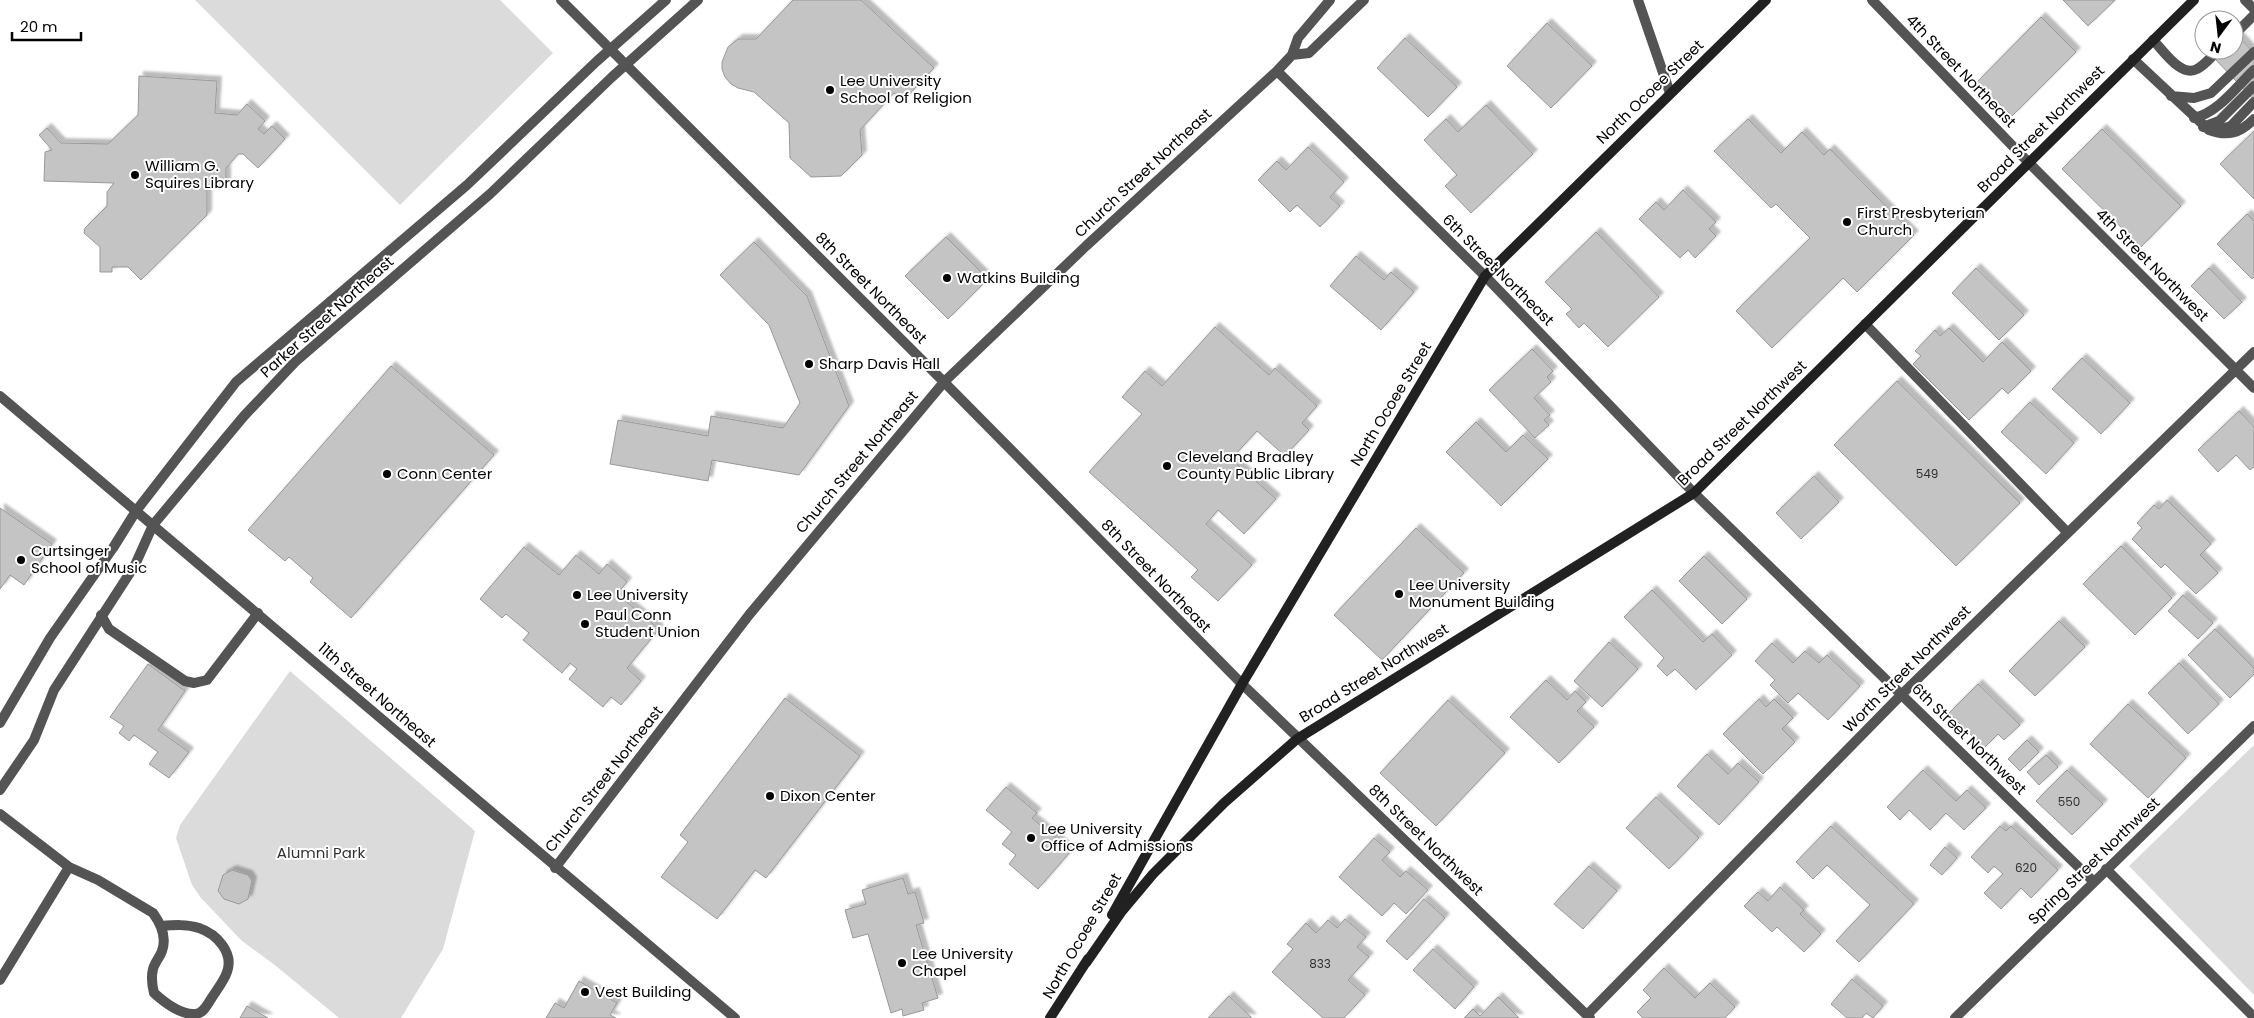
<svg xmlns="http://www.w3.org/2000/svg" width="2254" height="1018" viewBox="0 0 2254 1018" font-family="Poppins,sans-serif">
<style>
.park{fill:#dbdbdb}
.building{fill:#c4c4c4;stroke:#989898;filter:url(#shadow)}
.lines{fill:none;stroke-linecap:round;stroke-linejoin:round}
.service{stroke:#545454;stroke-width:10}
.minor{stroke:#545454;stroke-width:10}
.secondary{stroke:#212121;stroke-width:10}
.poi-dot{fill:#000;stroke:#fff;stroke-width:2}
.labels{text-anchor:middle;stroke-width:4;stroke-linejoin:round;paint-order:stroke}
.number-label{font-size:12px;fill:#313131}
.street-label{font-size:15px;fill:#000;stroke:#fff}
.poi-label{font-size:15px;fill:#000;stroke:#fff;text-anchor:start}
.park-label{font-size:15px;fill:#323232;stroke:#fff}
</style>
<defs>
<filter id="shadow"><feDropShadow dx="4.5" dy="-4.5" stdDeviation="1" flood-color="#0004"/></filter>
</defs>
<rect width="100%" height="100%" fill="#fff"/>
<!-- park -->
<path class="park" d="M195 0H500L553 53 400 205Z
M290 671 475 831 443 949 401 1018H339L276 966 242 941 201 898 192 885 176 838 180 825Z
M2254 745V995L2129 866Z"/>
<!-- building -->
<path class="building" d="M793 0H861L934 68 903 101 894 93 860 130 862 155 841 176 811 177 790 158 789 123 754 92 738 88 731 84 725 77 722 69V62L728 47 738 39H756Z
M2063 0H2115L2088 26Z
M2041 17 2076 52 2012 116 1977 82Z
M1547 23 1592 66 1551 108 1507 66Z
M2238 36 2254 53V100L2215 59 2224 50H2234V41Z
M1405 38 1457 87 1428 117 1377 68Z
M139 76 217 81 215 113 237 115 247 104 265 121 258 129 264 134 272 126 285 139 258 168 243 154H238L226 168V185H207V215L141 280 128 267H112V272H100V247L84 233 85 228 107 206V192L114 183 44 181 45 152 52 150 39 135 47 128 61 143 108 144 138 115Z
M1486 105 1533 154 1471 213 1445 186 1457 175 1424 140 1446 119 1458 132Z
M1748 119 1781 153 1802 132 1824 155 1830 149 1914 235 1857 292 1843 278 1772 348 1736 311 1810 238 1776 204 1771 208 1714 151Z
M2102 129 2181 206 2141 247 2062 169Z
M2254 131V199L2220 164Z
M1308 147 1344 182 1330 197 1340 206 1320 227 1297 205 1290 212 1258 180 1277 161 1286 170Z
M1683 190 1716 222 1709 229 1716 236 1695 258 1688 250 1680 258 1639 219 1656 202 1664 210Z
M2247 214 2254 221V277L2252 279 2217 244Z
M1596 232 1659 297 1608 347 1584 323 1579 328 1566 314 1572 309 1545 282Z
M946 237 988 279 948 319 905 276Z
M754 242 807 296 849 406 799 475 712 460 708 481 610 464 618 420 708 436 711 416 783 428 800 403 769 325 720 275Z
M1356 256 1384 280 1391 272 1414 292 1381 330 1330 286Z
M1976 268 2024 315 1999 340 1952 293Z
M2209 268 2242 302 2224 319 2191 286Z
M1215 327 1269 375 1275 368 1317 406 1302 423 1309 430 1285 456 1257 431 1231 459 1276 499 1244 534 1218 510 1206 524 1252 565 1218 601 1191 577 1198 570 1089 472 1142 414 1122 397 1145 371 1162 386Z
M1949 328 1983 362 2002 342 2031 371 2008 394 2002 388 1969 420 1913 364 1921 356 1915 351 1935 330 1940 336Z
M1532 349 1553 371 1547 377 1551 382 1534 398 1550 415 1544 420 1549 425 1535 438 1489 390Z
M2082 358 2130 403 2101 434 2052 389Z
M391 366 494 455 351 618 310 582 313 578 289 557 285 561 248 530Z
M1897 381 2020 503 1956 566 1834 445Z
M2030 402 2074 443 2046 474 2001 432Z
M2239 411 2254 427V467L2250 470 2236 455 2218 472 2198 450Z
M1476 422 1506 452 1523 435 1548 459 1501 506 1446 452Z
M1814 476 1839 502 1801 539 1776 513Z
M2167 500 2211 544 2200 555 2218 573 2196 594 2165 564 2161 568 2132 539 2142 528 2137 523 2154 505 2159 509Z
M0 508 52 544 24 585 10 575 0 589Z
M1416 528 1464 573 1382 660 1334 615Z
M2121 546 2172 598 2135 635 2083 584Z
M524 547 559 575 576 555 599 574 607 564 627 582 617 594 659 629 627 668 641 681 621 705 611 697 603 707 569 679 577 669 570 663 562 673 523 640 529 633 506 614 502 618 480 599Z
M1704 556 1747 599 1722 624 1679 581Z
M1652 590 1703 642 1712 634 1732 655 1696 690 1675 669 1667 676 1657 666 1664 658 1624 617Z
M2183 595 2213 623 2198 639 2168 611Z
M2059 621 2085 647 2035 696 2009 671Z
M2215 629 2254 668V674L2230 698 2188 655Z
M1609 642 1638 669 1602 707 1574 681Z
M1772 643 1793 663 1805 651 1819 663 1827 655 1860 686 1828 720 1798 693 1788 703 1770 685 1775 680 1755 661Z
M2179 663 2219 704 2188 734 2148 693Z
M148 664 185 691 158 730 189 752 169 778 149 764 158 752 134 735 129 741 119 733 124 726 110 717Z
M1546 680 1567 700 1575 691 1586 702 1577 711 1594 727 1559 763 1510 717Z
M1978 684 2020 725 2004 740 1998 734 1984 748 1949 713Z
M785 698 860 756 766 878 755 870 717 919 661 877 688 842 680 835Z
M1759 699 1766 707 1774 699 1793 718 1782 729 1795 742 1763 774 1723 734Z
M1448 700 1505 753 1436 826 1380 773Z
M2128 704 2186 758 2148 798 2090 744Z
M2027 740 2039 752 2020 771 2008 759Z
M1707 754 1728 774 1738 763 1759 782 1719 825 1677 786Z
M2046 755 2058 767 2039 785 2027 772Z
M1923 770 1956 801 1967 790 1986 808 1964 830 1946 813 1930 830 1909 810 1900 820 1887 807Z
M2067 770 2103 804 2072 835 2036 801Z
M1006 787 1037 813 1032 818 1071 851 1038 889 1009 864 1016 855 1002 844 1012 832 986 810Z
M1656 797 1699 838 1669 869 1626 828Z
M1831 826 1914 904 1859 962 1836 941 1870 905 1827 865 1813 879 1796 862Z
M2000 826 2006 831 2011 826 2058 870 2031 898 2021 888 2001 909 1984 893 2003 874 1994 866 1988 873 1971 857Z
M1374 838 1390 852 1382 860 1400 877 1406 871 1428 890 1406 914 1394 903 1382 916 1339 877Z
M1945 847 1957 858 1942 875 1930 865Z
M1589 866 1617 891 1583 929 1554 904Z
M232 870 248 875 252 881 248 899 239 904 224 899 218 891 223 875Z
M903 878 908 894 915 892 924 923 916 925 938 998 922 1003 924 1010 903 1016 902 1009 891 1013 868 934 853 938 845 910 866 904 862 890Z
M1780 887 1804 910 1800 914 1821 934 1804 952 1777 927 1772 932 1744 906 1758 892 1768 901Z
M1424 899 1445 918 1407 960 1386 941Z
M1345 919 1366 937 1357 947 1369 957 1348 980 1365 995 1344 1018H1323L1272 972 1293 949 1287 944 1306 923 1316 933 1328 920 1337 928Z
M1433 949 1474 987 1455 1009 1413 970Z
M1664 968 1695 998 1710 983 1735 1007 1725 1018H1643L1637 1012 1651 998 1643 990Z
M1852 979 1883 1006 1873 1018 1866 1013 1862 1018H1847L1831 1004Z
M579 981 617 1003 610 1015 616 1018H546L555 1003 564 1008Z
M1229 996 1252 1018H1208Z
M1498 997 1519 1018H1464L1473 1009 1480 1016Z
M247 1006 268 1018H240Z"/>
<g class="lines">
<!-- service -->
<path class="service" d="M1638 0 1670 93
M2234 35 2254 15
M2153 40C2163 50 2181 78 2197 69 2205 65 2212 56 2218 50
M2133 59 2209 130C2228 137 2240 133 2254 119
M2171 96 2194 98 2211 93 2254 52
M2194 118C2218 113 2237 86 2254 70
M2203 127 2219 121 2254 86
M2215 131 2231 126 2254 102
M1865 324 2067 532
M101 615 109 629 185 681 194 683 207 680 258 613
M0 814 69 867 98 880 153 913C161 924 167 937 162 951 160 957 155 962 153 969 151 977 152 985 154 993 164 1002 180 1015 195 1014 203 1014 207 1005 211 999 216 991 224 981 227 972 234 953 217 934 199 928 187 924 174 925 161 926
M0 980 69 867"/>
<!-- minor -->
<path class="minor" d="M561 0 944 382 1242 684 1590 1018
M1872 0 2029 163 2254 388
M2245 0 2254 9
M1292 55 1309 53 1364 0
M1277 71 1485 276 1694 493 2093 881
M0 396 735 1018
M0 723 50 638 113 548 136 511 236 382 467 185 597 61 666 0
M0 790 34 740 54 690 135 565 153 525 244 416 295 362 490 194 612 77 698 0
M555 868 749 615 944 382 1086 246 1277 71 1292 55 1298 38 1330 0
M2106 869 2254 1017
M1587 1015 1902 694 2254 352
M1955 1018 2254 726"/>
<!-- secondary -->
<path class="secondary" d="M1112 915 1242 684 1485 276 1766 0
M1086 963 1122 911 1153 874 1224 803 1297 739 1694 493 2194 0
M1050 1018 1088 959"/>
</g>
<!-- markers -->
<g class="poi-dot">
<circle cx="830" cy="90" r="5"/>
<circle cx="135" cy="175" r="5"/>
<circle cx="1847" cy="222" r="5"/>
<circle cx="947" cy="278" r="5"/>
<circle cx="809" cy="364" r="5"/>
<circle cx="1167" cy="466" r="5"/>
<circle cx="387" cy="474" r="5"/>
<circle cx="21" cy="560" r="5"/>
<circle cx="1399" cy="594" r="5"/>
<circle cx="577" cy="595" r="5"/>
<circle cx="585" cy="624" r="5"/>
<circle cx="770" cy="796" r="5"/>
<circle cx="1031" cy="838" r="5"/>
<circle cx="902" cy="963" r="5"/>
<circle cx="585" cy="992" r="5"/>
</g>
<g class="labels">
<!-- number labels -->
<g class="number-label">
<text x="1927" y="478">549</text>
<text x="2069" y="806">550</text>
<text x="2026" y="872">620</text>
<text x="1320" y="968">833</text>
</g>
<!-- street labels -->
<g class="street-label">
<text transform="translate(1961 71) rotate(46)" y="5">4th Street Northeast</text>
<text transform="translate(1650 92) rotate(-44)" y="5">North Ocoee Street</text>
<text transform="translate(2041 129) rotate(-45)" y="5">Broad Street Northwest</text>
<text transform="translate(1143 173) rotate(-43)" y="5">Church Street Northeast</text>
<text transform="translate(2152 265) rotate(45)" y="5">4th Street Northwest</text>
<text transform="translate(1498 270) rotate(45)" y="5">6th Street Northeast</text>
<text transform="translate(871 288) rotate(45)" y="5">8th Street Northeast</text>
<text transform="translate(327 317) rotate(-42)" y="5">Parker Street Northeast</text>
<text transform="translate(1391 404) rotate(-59)" y="5">North Ocoee Street</text>
<text transform="translate(1742 423) rotate(-44)" y="5">Broad Street Northwest</text>
<text transform="translate(857 462) rotate(-50)" y="5">Church Street Northeast</text>
<text transform="translate(1156 576) rotate(46)" y="5">8th Street Northeast</text>
<text transform="translate(1907 669) rotate(-45)" y="5">Worth Street Northwest</text>
<text transform="translate(1374 673) rotate(-32)" y="5">Broad Street Northwest</text>
<text transform="translate(377 695) rotate(41)" y="5">11th Street Northeast</text>
<text transform="translate(1969 739) rotate(44)" y="5">6th Street Northwest</text>
<text transform="translate(604 779) rotate(-52)" y="5">Church Street Northeast</text>
<text transform="translate(1426 840) rotate(44)" y="5">8th Street Northwest</text>
<text transform="translate(2094 861) rotate(-44)" y="5">Spring Street Northwest</text>
<text transform="translate(1082 936) rotate(-60)" y="5">North Ocoee Street</text>
</g>
<!-- poi labels -->
<g class="poi-label">
<text x="840" y="86">Lee University<tspan x="840" dy="17">School of Religion</tspan></text>
<text x="145" y="171">William G.<tspan x="145" dy="17">Squires Library</tspan></text>
<text x="1857" y="218">First Presbyterian<tspan x="1857" dy="17">Church</tspan></text>
<text x="957" y="283">Watkins Building</text>
<text x="819" y="369">Sharp Davis Hall</text>
<text x="1177" y="462">Cleveland Bradley<tspan x="1177" dy="17">County Public Library</tspan></text>
<text x="397" y="479">Conn Center</text>
<text x="31" y="556">Curtsinger<tspan x="31" dy="17">School of Music</tspan></text>
<text x="1409" y="590">Lee University<tspan x="1409" dy="17">Monument Building</tspan></text>
<text x="587" y="600">Lee University</text>
<text x="595" y="620">Paul Conn<tspan x="595" dy="17">Student Union</tspan></text>
<text x="780" y="801">Dixon Center</text>
<text x="1041" y="834">Lee University<tspan x="1041" dy="17">Office of Admissions</tspan></text>
<text x="912" y="959">Lee University<tspan x="912" dy="17">Chapel</tspan></text>
<text x="595" y="997">Vest Building</text>
</g>
<!-- park labels -->
<g class="park-label">
<text x="321" y="858">Alumni Park</text>
</g>
</g>
<!-- north arrow -->
<g transform="translate(2219 35) rotate(195)"><circle r="24" fill="#ffffff" stroke="#999999"/>
<path d="M0-4L9 19L0 12L-9 19Z" fill="#000000"/>
<text y="-8" font-size="14" font-weight="bold" text-anchor="middle" fill="#000000">N</text>
</g>
<!-- scale -->
<path d="M12 32v8h69v-8" fill="none" stroke="#000000" stroke-width="2.5"/>
<text x="20" y="32" font-size="15" fill="#000000" stroke="#ffffff" stroke-width="4" paint-order="stroke">20 m</text>
</svg>
